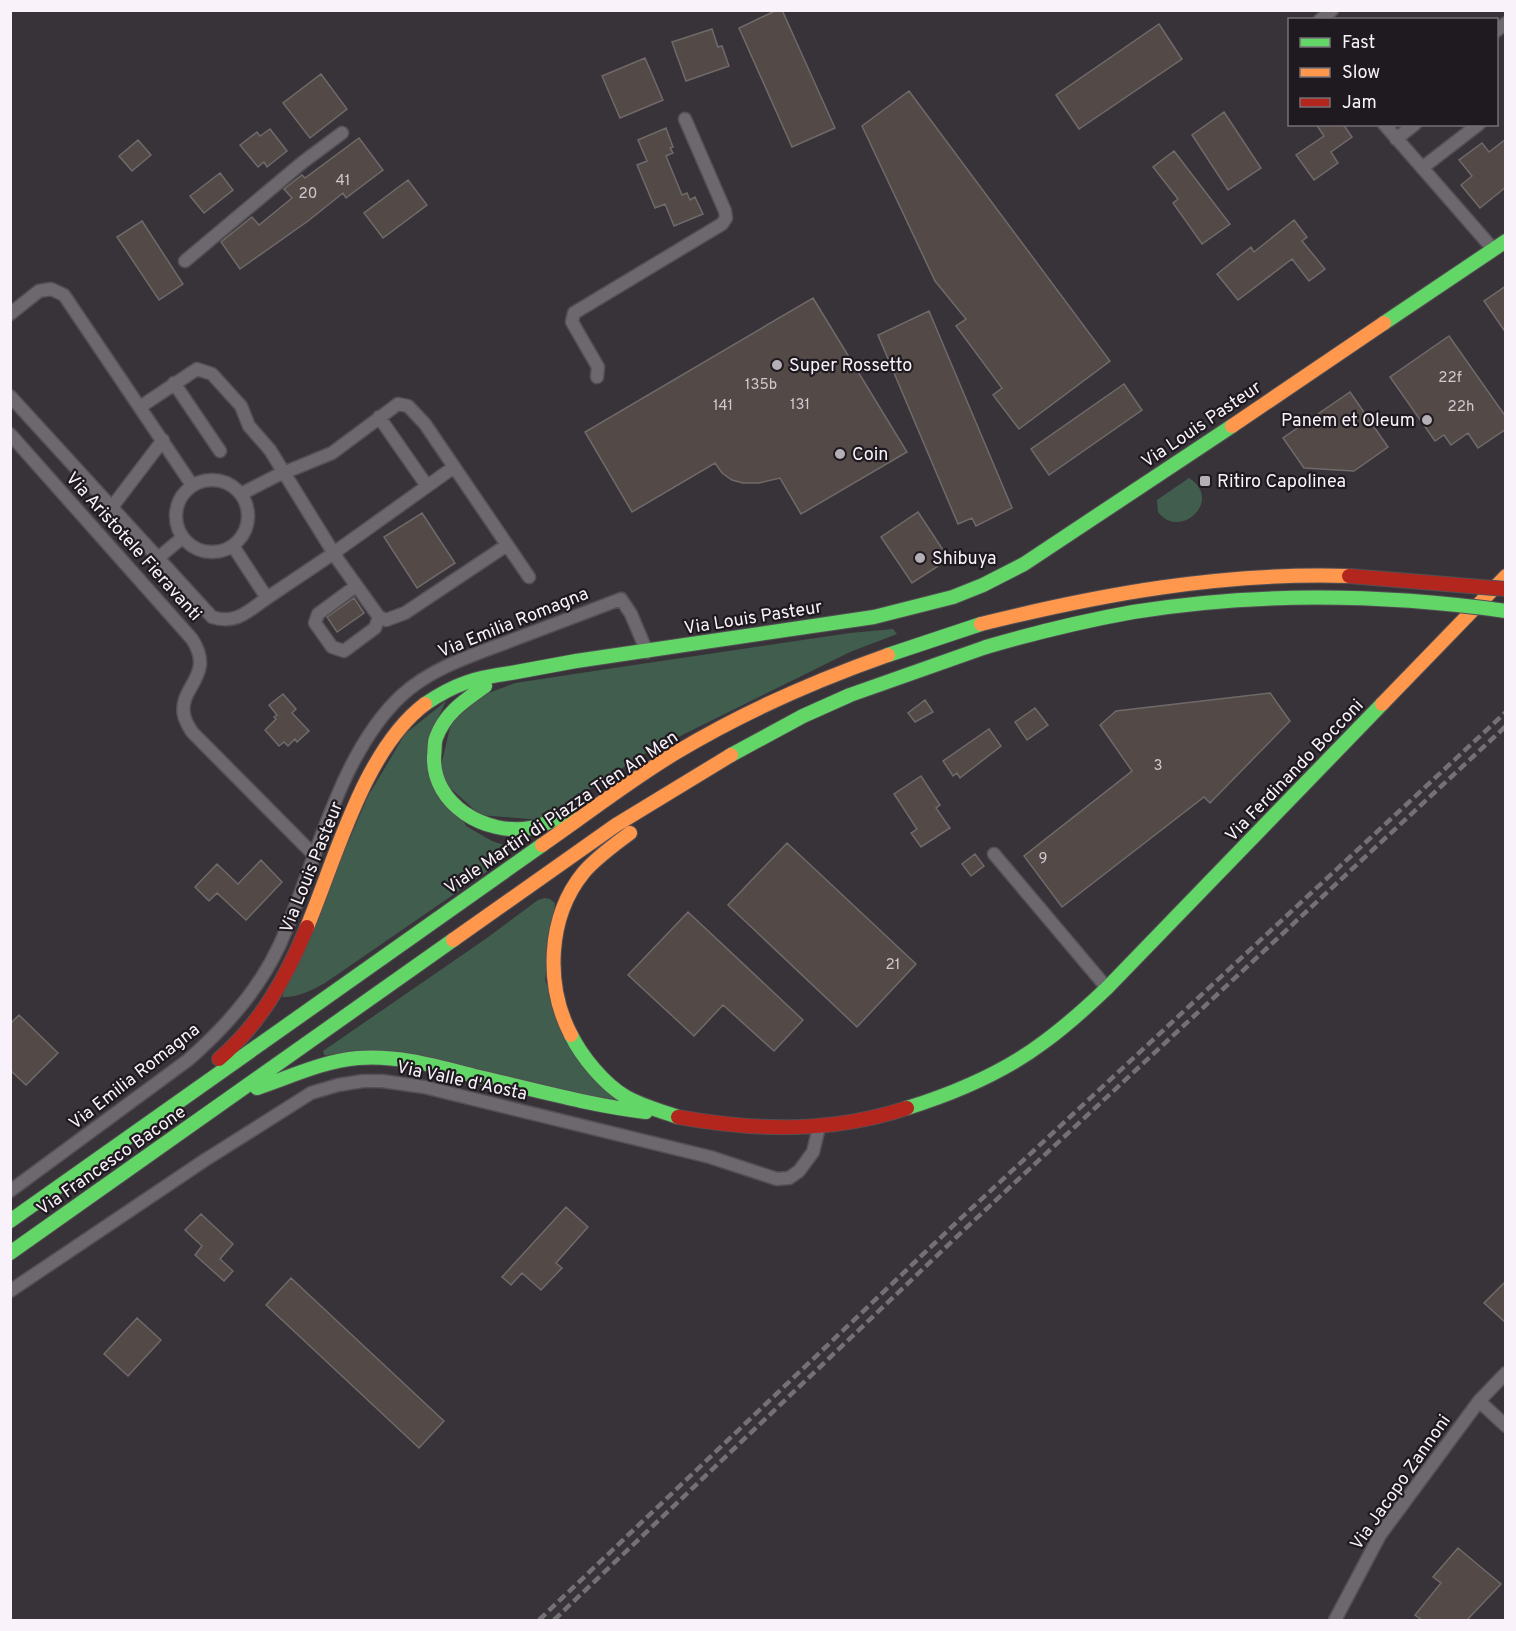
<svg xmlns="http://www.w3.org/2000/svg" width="1516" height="1631" viewBox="0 0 1516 1631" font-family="Overpass,sans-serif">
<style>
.green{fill:#415d4e}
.building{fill:#534a47;stroke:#6f6a6a;stroke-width:1.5}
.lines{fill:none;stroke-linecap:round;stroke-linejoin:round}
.street-casing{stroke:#534f54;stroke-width:15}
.fast-casing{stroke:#534f54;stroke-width:16}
.slow-casing{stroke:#534f54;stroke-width:16}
.jam-casing{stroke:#534f54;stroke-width:16}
.street{stroke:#6c686d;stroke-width:12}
.fast{stroke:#63d668;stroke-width:14}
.slow{stroke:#ff974d;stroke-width:14}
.jam{stroke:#b3261e;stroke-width:14}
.rail{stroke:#747175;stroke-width:4.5;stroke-dasharray:9 4.5;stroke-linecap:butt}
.fast-bridge-casing{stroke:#534f54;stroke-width:16;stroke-linecap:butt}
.slow-bridge-casing{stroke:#534f54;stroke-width:16;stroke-linecap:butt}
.jam-bridge-casing{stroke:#534f54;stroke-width:16;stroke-linecap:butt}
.fast-bridge{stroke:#63d668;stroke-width:14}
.slow-bridge{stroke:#ff974d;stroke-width:14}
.jam-bridge{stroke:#b3261e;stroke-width:14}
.poi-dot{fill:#b5afb6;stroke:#1f1a1f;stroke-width:2}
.labels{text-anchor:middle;stroke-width:4.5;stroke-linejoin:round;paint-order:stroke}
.number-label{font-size:15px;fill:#d0c8cd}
.poi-label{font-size:18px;fill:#f9f2fa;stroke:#1f1a1f;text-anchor:start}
.street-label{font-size:18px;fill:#f9f2fa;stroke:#1f1a1f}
</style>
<rect width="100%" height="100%" fill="#383339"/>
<!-- green -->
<path class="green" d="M1189 478C1224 500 1180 541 1158 512L1157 500Z
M893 629 897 634 850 652 644 754 543 820 480 815 446 784 441 766 451 723 483 695 515 683 594 671 850 633Z
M446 701 428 739 466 826 492 841 510 847 508 857 325 983C312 990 298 998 282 997L368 796 405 734Z
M545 898 550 899 555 903 545 981 620 1100 324 1055 323 1051 487 938 538 900Z"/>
<!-- building -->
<path class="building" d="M777 10H782L835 128 792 147 739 28Z
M1159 24 1182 59 1079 129 1056 95Z
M712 29 718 47 722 46 729 66 686 81 672 42Z
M645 58 663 100 620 118 602 76Z
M321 74 347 109 310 138 283 103Z
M909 91 1110 361 1019 429 993 395 1002 388 956 326 966 319 935 281 862 126Z
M1224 112 1261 168 1228 190 1192 135Z
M1316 124H1343L1352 137 1331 152 1338 163 1314 180 1296 155 1324 136Z
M666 128 673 147 670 148 673 153 666 156 682 195 687 193 690 200 695 197 703 214 674 226 665 204 655 208 637 165 647 161 638 140Z
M270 129 287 151 267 167 264 162 258 167 240 145 257 132 260 136Z
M359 138 383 170 346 198 343 193 308 221 240 269 221 242 252 217 259 225 292 198 284 189 302 175 305 178Z
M1506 139V187L1480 208 1461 185 1472 176 1459 160 1482 143 1489 152Z
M138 140 151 155 132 171 119 156Z
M1174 151 1230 224 1202 244 1173 203 1178 199 1153 167Z
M220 173 233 190 204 213 190 196Z
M408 180 427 205 383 238 364 213Z
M1294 220 1307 237 1302 241 1325 269 1309 281 1292 259 1238 300 1217 274 1251 247 1254 252Z
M142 221 183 284 159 300 117 237Z
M1506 286V333L1484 301Z
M813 298 907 452 801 514 780 478 759 483H743L732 480 722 473 715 463 632 512 585 432Z
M929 311 1012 508 976 526 972 518 958 524 878 335Z
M1449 336 1506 417V429L1478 448 1468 433 1451 445 1444 435 1435 441 1390 377Z
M1124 384 1142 410 1049 475 1031 449Z
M1350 392 1388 447 1354 471 1304 468 1283 438Z
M918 512 949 559 912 583 881 537Z
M422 513 455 563 417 588 384 537Z
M354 598 364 613 337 632 327 617Z
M1270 693 1290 721 1210 803 1204 797 1062 907 1024 856 1132 771 1100 725 1116 711Z
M283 694 296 709 292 713 309 731 297 742 295 739 288 746 284 742 279 746 265 730 276 719 274 717 277 715 269 705Z
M925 700 933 712 915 722 908 713Z
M1035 708 1048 725 1027 740 1015 722Z
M989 729 1001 746 960 778 957 773 953 776 943 761Z
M921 776 940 805 936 808 950 828 921 847 911 833 917 829 894 794Z
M787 843 916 964 857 1027 728 905Z
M975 854 984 866 971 876 962 864Z
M261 860 282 882 246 920 217 893 209 901 195 887 217 864 238 884Z
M688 912 803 1020 774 1051 723 1005 694 1036 628 975Z
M19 1015 58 1053 26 1085 10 1070V1024Z
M566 1207 588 1227 556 1263 562 1268 541 1290 522 1273 511 1285 502 1277Z
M201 1214 233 1244 220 1259 233 1271 224 1281 195 1255 202 1246 185 1230Z
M291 1278 444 1421 419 1448 266 1305Z
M1506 1281V1323L1484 1303Z
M137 1318 161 1340 128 1376 104 1354Z
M1458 1548 1501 1584 1467 1620H1422L1415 1615 1441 1583 1433 1577Z"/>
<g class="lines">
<defs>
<path id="street" d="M1320 20 1332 10
M1496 31 1506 23
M1384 124 1493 249
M1396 139 1415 124
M1422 168 1479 124
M185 261 303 162 342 133
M10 314 39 291 51 289 64 295 192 485
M597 377 598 367 572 322 574 313 722 224 726 218 725 211 685 119
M174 383 220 451
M10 396 212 617C236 625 248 611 267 598
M140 407 197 369 212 374 241 406 249 426 270 450 338 560 379 617 386 620 405 613 507 545
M379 417 427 486
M10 434 192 639C216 676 178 687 184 715 185 721 189 727 192 732L314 855
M176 516a36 36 0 1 1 72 0a36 36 0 1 1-72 0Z
M241 494 276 476 332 453 398 404 408 406 425 424 529 577
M112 507 163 440
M233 546 267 598 328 557 454 467
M158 558 182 538
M356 586 318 614 315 623 332 647 344 651 375 628 379 617
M994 854 1107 988
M10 1191 188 1060C226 1027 259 990 280 944 315 867 338 755 401 696 431 668 473 655 510 641 547 627 584 613 621 599L631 614 647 652
M10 1291 205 1160 311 1093 338 1085 363 1081H382L424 1087 710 1157 777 1179 789 1178 799 1171 813 1152 819 1127
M1479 1401 1506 1426
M1335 1620 1380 1535 1479 1401 1506 1373"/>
<path id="fast" d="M1384 323 1506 241
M888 655 981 624
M511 673 576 661 874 617 953 597 983 585 1024 564 1232 426
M485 686C464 701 445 713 436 738 434 743 435 751 434 756 432 805 486 836 531 828 543 826 557 818 569 813
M425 704C456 683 475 678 511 673
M731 755 803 716 850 695 986 647
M571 1035C582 1057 604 1084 626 1097 642 1106 661 1111 678 1117
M257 1088C290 1077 323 1061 358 1058 399 1055 436 1066 475 1076 532 1089 588 1105 646 1112
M907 1108C955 1093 1003 1073 1044 1042 1066 1026 1087 1007 1107 988L1382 704
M10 1221 542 845
M10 1253 453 940"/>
<path id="slow" d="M1232 426 1384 323
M1382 704 1506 576
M542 845C587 814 630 780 677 752 742 713 817 680 888 655
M307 927C336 858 364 750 425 704
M453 940 616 825 731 755
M571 1035C545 985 547 917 584 872 597 857 614 845 630 833"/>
<path id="jam" d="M219 1059C261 1023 286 978 307 927
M678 1117C756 1131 831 1133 907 1108"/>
</defs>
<!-- street casing -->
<use href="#street" class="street-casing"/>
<!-- fast casing -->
<use href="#fast" class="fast-casing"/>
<!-- slow casing -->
<use href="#slow" class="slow-casing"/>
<!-- jam casing -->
<use href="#jam" class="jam-casing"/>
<!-- street -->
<use href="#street" class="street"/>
<!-- fast -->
<use href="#fast" class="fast"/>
<!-- slow -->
<use href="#slow" class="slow"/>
<!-- jam -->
<use href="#jam" class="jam"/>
<!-- rail -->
<path class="rail" d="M539 1620 959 1220 1506 712
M554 1620 966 1228 1506 726"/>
<defs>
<path id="fast-bridge" d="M986 647C1034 633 1083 621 1133 612 1256 592 1382 594 1506 611"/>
<path id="slow-bridge" d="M981 624C1102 594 1223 572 1349 576"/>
<path id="jam-bridge" d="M1349 576 1506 589"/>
</defs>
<!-- fast-bridge casing -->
<use href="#fast-bridge" class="fast-bridge-casing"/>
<!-- slow-bridge casing -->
<use href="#slow-bridge" class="slow-bridge-casing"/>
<!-- jam-bridge casing -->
<use href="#jam-bridge" class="jam-bridge-casing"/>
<!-- fast-bridge -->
<use href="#fast-bridge" class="fast-bridge"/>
<!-- slow-bridge -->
<use href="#slow-bridge" class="slow-bridge"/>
<!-- jam-bridge -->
<use href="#jam-bridge" class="jam-bridge"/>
</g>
<!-- markers -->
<g class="poi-dot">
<circle cx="777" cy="365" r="6"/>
<circle cx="1427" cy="420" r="6"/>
<circle cx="840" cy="454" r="6"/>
<rect x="1199" y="475" width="12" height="12" rx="3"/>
<circle cx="920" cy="558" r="6"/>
</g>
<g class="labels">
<!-- number labels -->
<g class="number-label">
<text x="343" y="185">41</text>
<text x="308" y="198">20</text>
<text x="1450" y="382">22f</text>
<text x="761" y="389">135b</text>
<text x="800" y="409">131</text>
<text x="723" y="410">141</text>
<text x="1461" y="411">22h</text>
<text x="1158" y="770">3</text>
<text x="1043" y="863">9</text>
<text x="893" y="969">21</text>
</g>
<!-- poi labels -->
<g class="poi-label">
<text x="789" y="371">Super Rossetto</text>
<text x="1415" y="426" text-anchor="end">Panem et Oleum</text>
<text x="852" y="460">Coin</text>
<text x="1217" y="487">Ritiro Capolinea</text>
<text x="932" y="564">Shibuya</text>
</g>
<!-- street labels -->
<g class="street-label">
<text transform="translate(1201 424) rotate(-34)" y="6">Via Louis Pasteur</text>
<text transform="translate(134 546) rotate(48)" y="6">Via Aristotele Fieravanti</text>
<text transform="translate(753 617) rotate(-9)" y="6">Via Louis Pasteur</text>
<text transform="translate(513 622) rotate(-22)" y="6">Via Emilia Romagna</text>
<text transform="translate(1294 770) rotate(-46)" y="6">Via Ferdinando Bocconi</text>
<text transform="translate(561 812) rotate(-34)" y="6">Viale Martiri di Piazza Tien An Men</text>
<text transform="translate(311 867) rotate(-68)" y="6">Via Louis Pasteur</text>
<text transform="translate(134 1076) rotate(-38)" y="6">Via Emilia Romagna</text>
<text transform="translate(462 1080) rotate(12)" y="6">Via Valle d'Aosta</text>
<text transform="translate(111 1160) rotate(-35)" y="6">Via Francesco Bacone</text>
<text transform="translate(1400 1482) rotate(-55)" y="6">Via Jacopo Zannoni</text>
</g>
</g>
<!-- border -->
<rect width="1516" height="1631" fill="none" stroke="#f9f2fa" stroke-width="24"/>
<!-- legend -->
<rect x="1288" y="18" width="210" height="108" fill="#1f1a1f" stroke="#767077" stroke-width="1.5"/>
<rect x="1300" y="38" width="30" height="9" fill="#63d668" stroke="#767077" stroke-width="1.5"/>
<text x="1342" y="48" font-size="18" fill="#f9f2fa">Fast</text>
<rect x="1300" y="68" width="30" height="9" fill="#ff974d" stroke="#767077" stroke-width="1.5"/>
<text x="1342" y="78" font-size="18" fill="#f9f2fa">Slow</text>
<rect x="1300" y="98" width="30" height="9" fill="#b3261e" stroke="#767077" stroke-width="1.5"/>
<text x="1342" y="108" font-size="18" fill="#f9f2fa">Jam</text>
</svg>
